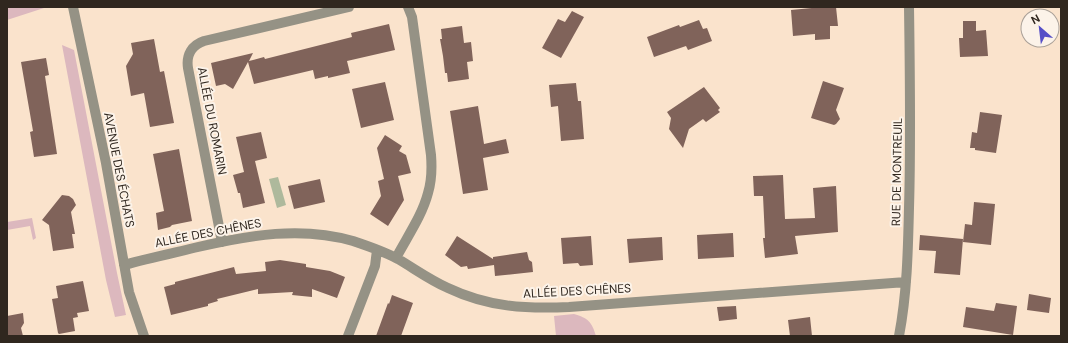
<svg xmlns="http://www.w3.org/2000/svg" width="1068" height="343" viewBox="0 0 1068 343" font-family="'DM Sans',sans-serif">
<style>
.green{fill:#dcb8be}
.water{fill:#aeb99c}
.building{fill:#80635a}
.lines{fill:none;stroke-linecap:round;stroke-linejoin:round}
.minor{stroke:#959285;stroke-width:10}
.labels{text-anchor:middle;stroke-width:4;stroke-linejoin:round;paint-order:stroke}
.street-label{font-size:12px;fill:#30271f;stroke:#fcf3e9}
</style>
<rect width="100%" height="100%" fill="#fae3cc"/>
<!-- green -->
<path class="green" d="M7 7H43L44 8 7 20Z
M62 45 74 50 117 273 126 315 115 317 106 280Z
M32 218 36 238 33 240 30 226 7 230V222Z
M574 314C588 318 592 322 596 336H556L554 316Z"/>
<!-- water -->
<path class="water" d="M278 177 286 205 277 208 269 179Z"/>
<!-- building -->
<path class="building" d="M822 7H836L838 26H830V39L815 40V34L793 36 791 10Z
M572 11 584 17 561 58 542 48 558 19 565 22Z
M699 20 703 29 707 28 712 41 688 50 686 46 654 57 647 37 679 25 680 27Z
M963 21H976V31L986 30 988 56 960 57 959 38H963Z
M389 24 395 50 347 61 350 73 328 78V76L315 79 313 70 254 84 248 62 233 89 225 84 216 86 211 63 253 53 249 61 264 57 265 59 352 37 351 33Z
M462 26 464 43 471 42 473 61 467 62 469 79 448 82 447 73H445L443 56 440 39H442L441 29Z
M154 39 160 72 164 71 174 123 150 127 144 93 131 96 126 66 133 54 131 43Z
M46 58 49 75 45 76 57 154 34 157 30 132 33 131 21 62Z
M823 81 844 88 836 110 840 119 836 124 834 125 811 118Z
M385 82 394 120 361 128 352 89Z
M576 83 578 101H581L584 139 561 141 558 106 551 107 549 85Z
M704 87 720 108 718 110 720 112 706 122 703 119 689 129 683 148 669 129 671 118 667 112Z
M478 106 484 144 506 139 509 153 483 158 488 190 463 194 450 111Z
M980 112 1002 115 996 153 975 150V148H970L972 132 977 133Z
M261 132 267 158 255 161 265 203 243 208 240 193H238L233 175 244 172 236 137Z
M385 135 402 146 399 151 406 155 411 173 398 176 404 200 388 226 370 214 381 196 378 181 384 179 377 148Z
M179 149 192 221 172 225 170 227 158 230 156 213 164 211 153 154Z
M783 175 785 219 815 218 813 188 836 186 838 232 795 236 798 254 765 258 763 238H765L763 196H754L753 176Z
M320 179 325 202 294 209 288 186Z
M62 195 69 196 73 199 76 205 71 212 75 234H72L74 248 53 251 49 225 42 220Z
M974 202 995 204 991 245 963 242 965 224 972 225Z
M733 233 734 257 698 259 697 235Z
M920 235 963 239 960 275 934 273 936 251 919 250Z
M457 236 493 259V257L527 252 529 260 532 262 533 272 495 276 494 265 468 269 467 266 461 267 445 255Z
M591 236 593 265 580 266 578 263 563 264 561 238Z
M662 237 663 260 629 263 627 239Z
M280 260 306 264V267L330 271 345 277 337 298 312 289V297L292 295 293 292 258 294V289L217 299 218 301 208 304V306L171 315 164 287 175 284V282L234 267 236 274 266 271 265 262Z
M83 281 89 311 77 313 78 317 73 318 75 331 59 334 58 333 52 299 58 298 56 286Z
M1029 294 1051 298 1049 313 1027 310Z
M392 295 413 303 401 336H376L388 303 389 304Z
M996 303 1017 306 1013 335 963 327 966 307 994 311Z
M736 306 737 319 719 321 717 307Z
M23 313 24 323 21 328 23 336H7V316Z
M810 317 812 336H790L788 320Z"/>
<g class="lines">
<!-- minor -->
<path class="minor" d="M73 7 106 163 129 292 144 336
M222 242 188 68C186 55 192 45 204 41L349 7
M396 258C407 237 422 216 428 193 432 180 432 168 431 155L412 17 408 7
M124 265C149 258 173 253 198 247 249 235 302 226 353 241 368 246 385 252 398 259 415 269 430 280 448 288 488 307 525 309 569 307L906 282
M348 336 375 266 377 250
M899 336C907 294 908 251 909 208 911 141 910 74 909 7"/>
</g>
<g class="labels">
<!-- street labels -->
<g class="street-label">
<text transform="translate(212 121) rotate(79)" y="4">ALLÉE DU ROMARIN</text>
<text transform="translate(119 170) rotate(79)" y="4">AVENUE DES ÉCHATS</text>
<text transform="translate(897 172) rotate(-89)" y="4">RUE DE MONTREUIL</text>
<text transform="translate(208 233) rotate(-11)" y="4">ALLÉE DES CHÊNES</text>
<text transform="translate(577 291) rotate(-3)" y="4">ALLÉE DES CHÊNES</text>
</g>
</g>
<!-- border -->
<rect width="1068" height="343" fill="none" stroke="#30271f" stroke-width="16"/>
<!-- north arrow -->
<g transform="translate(1040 28) rotate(332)"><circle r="19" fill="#fcf3e9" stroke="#aaa198"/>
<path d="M0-3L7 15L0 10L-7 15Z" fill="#564fc7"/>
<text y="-6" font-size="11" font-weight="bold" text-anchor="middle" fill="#30271f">N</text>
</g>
</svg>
